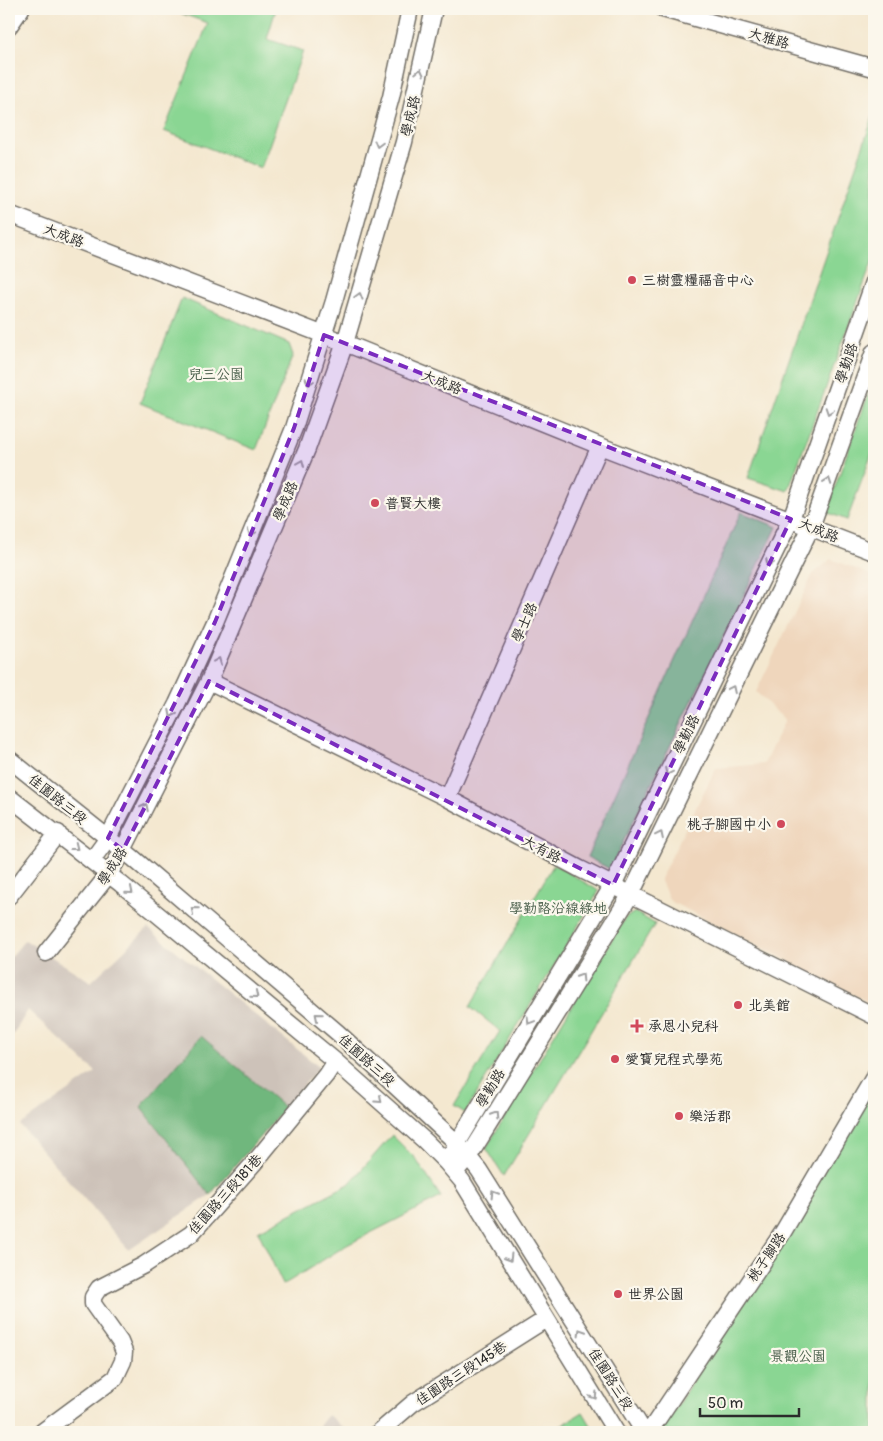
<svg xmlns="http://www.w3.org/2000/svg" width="883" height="1441" viewBox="0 0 883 1441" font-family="Pangolin,'LXGW WenKai TC',sans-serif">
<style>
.built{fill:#efd6bc}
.industrial{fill:#cdc2b9}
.green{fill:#8ad693;stroke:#5a805f}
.forest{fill:#6fb77d;stroke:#4d7154}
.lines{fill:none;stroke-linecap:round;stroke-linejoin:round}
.minor-casing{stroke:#716d65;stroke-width:19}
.minor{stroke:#fff;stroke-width:16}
.oneway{stroke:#a0a0a0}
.marked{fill:#7b2cbf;fill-opacity:0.2;stroke:#7b2cbf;stroke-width:4;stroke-dasharray:10 6;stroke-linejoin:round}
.poi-dot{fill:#d1495b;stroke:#fbf7ec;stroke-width:2}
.labels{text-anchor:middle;stroke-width:4.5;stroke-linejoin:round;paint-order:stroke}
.street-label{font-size:14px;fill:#2b2b2b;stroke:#fbf7ec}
.poi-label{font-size:14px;fill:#2b2b2b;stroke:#fbf7ec;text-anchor:start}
.park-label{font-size:14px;fill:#485e4a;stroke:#fbf7ec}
</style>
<rect width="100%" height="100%" fill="#fbf7ec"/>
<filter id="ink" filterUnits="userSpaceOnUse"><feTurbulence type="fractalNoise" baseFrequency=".02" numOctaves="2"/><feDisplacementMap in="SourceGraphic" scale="10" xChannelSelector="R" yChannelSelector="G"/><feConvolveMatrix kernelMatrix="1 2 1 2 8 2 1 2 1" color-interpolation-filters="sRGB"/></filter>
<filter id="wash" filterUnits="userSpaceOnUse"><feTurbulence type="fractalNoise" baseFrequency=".0096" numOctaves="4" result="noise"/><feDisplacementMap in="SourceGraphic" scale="20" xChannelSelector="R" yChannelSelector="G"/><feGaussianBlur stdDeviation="1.12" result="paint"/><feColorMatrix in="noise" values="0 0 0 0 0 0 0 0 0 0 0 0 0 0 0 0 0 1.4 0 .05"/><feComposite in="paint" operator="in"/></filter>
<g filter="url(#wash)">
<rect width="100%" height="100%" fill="#f4e8d0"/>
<!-- built -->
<path class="built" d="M831 559 874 576V1005L670 901 660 879 716 768 764 764 785 720 756 692 813 574Z"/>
<!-- industrial -->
<path class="industrial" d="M148 928 319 1067 285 1108 201 1037 142 1107 210 1195 129 1250 20 1125 96 1072 28 1010 9 1041V959L25 940 91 982Z
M328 1415 348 1432H314Z"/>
<!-- green -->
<path class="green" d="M175 9H276L267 39 303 51 261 168 164 131 208 23 174 11Z
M874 114V257L788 491 748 478Z
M182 298 289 344 293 355 256 450 140 403Z
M874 378V448L847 520 826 512Z
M741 512 777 527 610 869 587 857Z
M554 864 599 891 465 1113 454 1106 500 1031 470 1007Z
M635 912 655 924 504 1176 486 1148 625 918Z
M874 1087V1432H661Z
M392 1135 415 1158 441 1197 347 1245 283 1285 258 1231 349 1184Z
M583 1412 592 1427 586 1432H551Z"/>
<!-- forest -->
<path class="forest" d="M201 1036 285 1108 210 1195 141 1107Z"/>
</g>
<g filter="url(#ink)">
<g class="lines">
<defs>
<path id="minor" d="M663 9 874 68
M9 26 21 9
M9 214 345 343 600 446 874 552
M209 681 447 798 580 869 874 1016
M9 759 133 858 338 1033 457 1143 479 1170 644 1432
M9 797 121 884 335 1061 425 1141 446 1162 462 1181 616 1432
M447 798 600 446
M92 860 108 838 177 704 215 622 294 428 334 301 391 97 410 9
M9 896 58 833
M46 953 109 874 123 850 209 681 307 449 345 343 404 142 434 9
M446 1162 613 885 791 519 874 282
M455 1172 469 1156 481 1137 631 894 811 527 874 352
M42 1432 115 1378 123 1361 124 1352 120 1342 93 1304V1297L99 1288 144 1265 191 1234 254 1163 326 1075 335 1061
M379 1432 413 1403 546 1319
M649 1432 783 1232 874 1077"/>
</defs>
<!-- minor casing -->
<use href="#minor" class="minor-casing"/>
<!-- minor -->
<use href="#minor" class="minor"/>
</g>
<!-- one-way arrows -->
<defs><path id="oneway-chevron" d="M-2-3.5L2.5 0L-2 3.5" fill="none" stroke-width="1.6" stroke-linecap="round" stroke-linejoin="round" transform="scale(1.25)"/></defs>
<g class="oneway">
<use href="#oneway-chevron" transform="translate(420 72) rotate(-77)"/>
<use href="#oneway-chevron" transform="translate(378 144) rotate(105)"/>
<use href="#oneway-chevron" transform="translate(359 296) rotate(-74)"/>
<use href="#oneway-chevron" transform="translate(309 382) rotate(108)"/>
<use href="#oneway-chevron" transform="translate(829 411) rotate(109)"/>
<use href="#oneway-chevron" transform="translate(301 463) rotate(-67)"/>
<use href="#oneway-chevron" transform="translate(828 481) rotate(-70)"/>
<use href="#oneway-chevron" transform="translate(251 533) rotate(112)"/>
<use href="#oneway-chevron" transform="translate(769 563) rotate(116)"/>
<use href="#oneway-chevron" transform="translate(218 661) rotate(-67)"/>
<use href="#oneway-chevron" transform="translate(732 689) rotate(-64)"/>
<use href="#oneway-chevron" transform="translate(172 714) rotate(117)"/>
<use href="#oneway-chevron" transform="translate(668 772) rotate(116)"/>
<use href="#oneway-chevron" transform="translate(145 807) rotate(-63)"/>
<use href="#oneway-chevron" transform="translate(660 835) rotate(-64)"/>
<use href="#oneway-chevron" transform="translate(75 847) rotate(38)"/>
<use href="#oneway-chevron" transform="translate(130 891) rotate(40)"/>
<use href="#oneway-chevron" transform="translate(194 910) rotate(-140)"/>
<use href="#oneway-chevron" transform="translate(581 977) rotate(-58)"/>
<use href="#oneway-chevron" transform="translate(255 995) rotate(40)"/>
<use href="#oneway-chevron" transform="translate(318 1016) rotate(-140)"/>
<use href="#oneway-chevron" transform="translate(530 1021) rotate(121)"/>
<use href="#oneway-chevron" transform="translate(379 1100) rotate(42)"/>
<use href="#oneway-chevron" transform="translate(495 1115) rotate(-58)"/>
<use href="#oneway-chevron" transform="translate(494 1194) rotate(-122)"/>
<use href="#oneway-chevron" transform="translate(509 1258) rotate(59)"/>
<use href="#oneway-chevron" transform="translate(581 1332) rotate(-122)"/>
<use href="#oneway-chevron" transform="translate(594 1396) rotate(58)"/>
</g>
</g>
<!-- marked area -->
<path class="marked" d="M324 335 791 519 613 885 209 681 123 850 108 838 215 622 294 428Z"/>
<!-- markers -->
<g class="poi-dot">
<circle cx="632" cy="280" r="5"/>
<circle cx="375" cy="503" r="5"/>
<circle cx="781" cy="824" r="5"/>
<circle cx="738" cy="1005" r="5"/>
<path d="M634.5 1018.5h5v5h5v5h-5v5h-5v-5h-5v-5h5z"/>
<circle cx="615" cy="1059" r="5"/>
<circle cx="679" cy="1116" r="5"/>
<circle cx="618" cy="1294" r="5"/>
</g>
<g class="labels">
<!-- street labels -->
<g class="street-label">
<text transform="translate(769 38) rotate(16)" y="5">大雅路</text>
<text transform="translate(410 116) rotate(-77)" y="5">學成路</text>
<text transform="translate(64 235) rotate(21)" y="5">大成路</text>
<text transform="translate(846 363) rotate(-71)" y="5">學勤路</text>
<text transform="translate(442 382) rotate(22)" y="5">大成路</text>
<text transform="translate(285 501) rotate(-67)" y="5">學成路</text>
<text transform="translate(819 530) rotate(22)" y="5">大成路</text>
<text transform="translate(524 622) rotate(-66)" y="5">學士路</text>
<text transform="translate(686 734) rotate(-64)" y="5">學勤路</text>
<text transform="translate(58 799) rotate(39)" y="5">佳園路三段</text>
<text transform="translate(542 849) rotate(28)" y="5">大有路</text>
<text transform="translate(112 866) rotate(-58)" y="5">學成路</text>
<text transform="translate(367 1060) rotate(42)" y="5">佳園路三段</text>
<text transform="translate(490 1088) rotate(-59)" y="5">學勤路</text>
<text transform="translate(225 1194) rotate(-48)" y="5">佳園路三段181巷</text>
<text transform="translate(766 1257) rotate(-56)" y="5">桃子腳路</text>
<text transform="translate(461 1373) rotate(-33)" y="5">佳園路三段145巷</text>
<text transform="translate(611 1379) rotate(58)" y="5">佳園路三段</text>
</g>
<!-- poi labels -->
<g class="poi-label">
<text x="642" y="285">三樹靈糧福音中心</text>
<text x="385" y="508">普賢大樓</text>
<text x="771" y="829" text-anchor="end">桃子腳國中小</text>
<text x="748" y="1010">北美館</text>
<text x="648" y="1031">承恩小兒科</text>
<text x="625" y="1064">愛寶兒程式學苑</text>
<text x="689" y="1121">樂活郡</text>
<text x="628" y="1299">世界公園</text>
</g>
<!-- park labels -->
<g class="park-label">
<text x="216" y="379">兒三公園</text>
<text x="558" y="913">學勤路沿線綠地</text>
<text x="798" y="1361">景觀公園</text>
</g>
</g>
<!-- margin -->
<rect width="883" height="1441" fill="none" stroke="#fbf7ec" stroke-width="30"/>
<!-- scale -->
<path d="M700 1408v8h99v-8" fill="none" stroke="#2b2b2b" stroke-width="2.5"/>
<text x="708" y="1408" font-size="15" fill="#2b2b2b" stroke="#fbf7ec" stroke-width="4" paint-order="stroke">50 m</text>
</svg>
